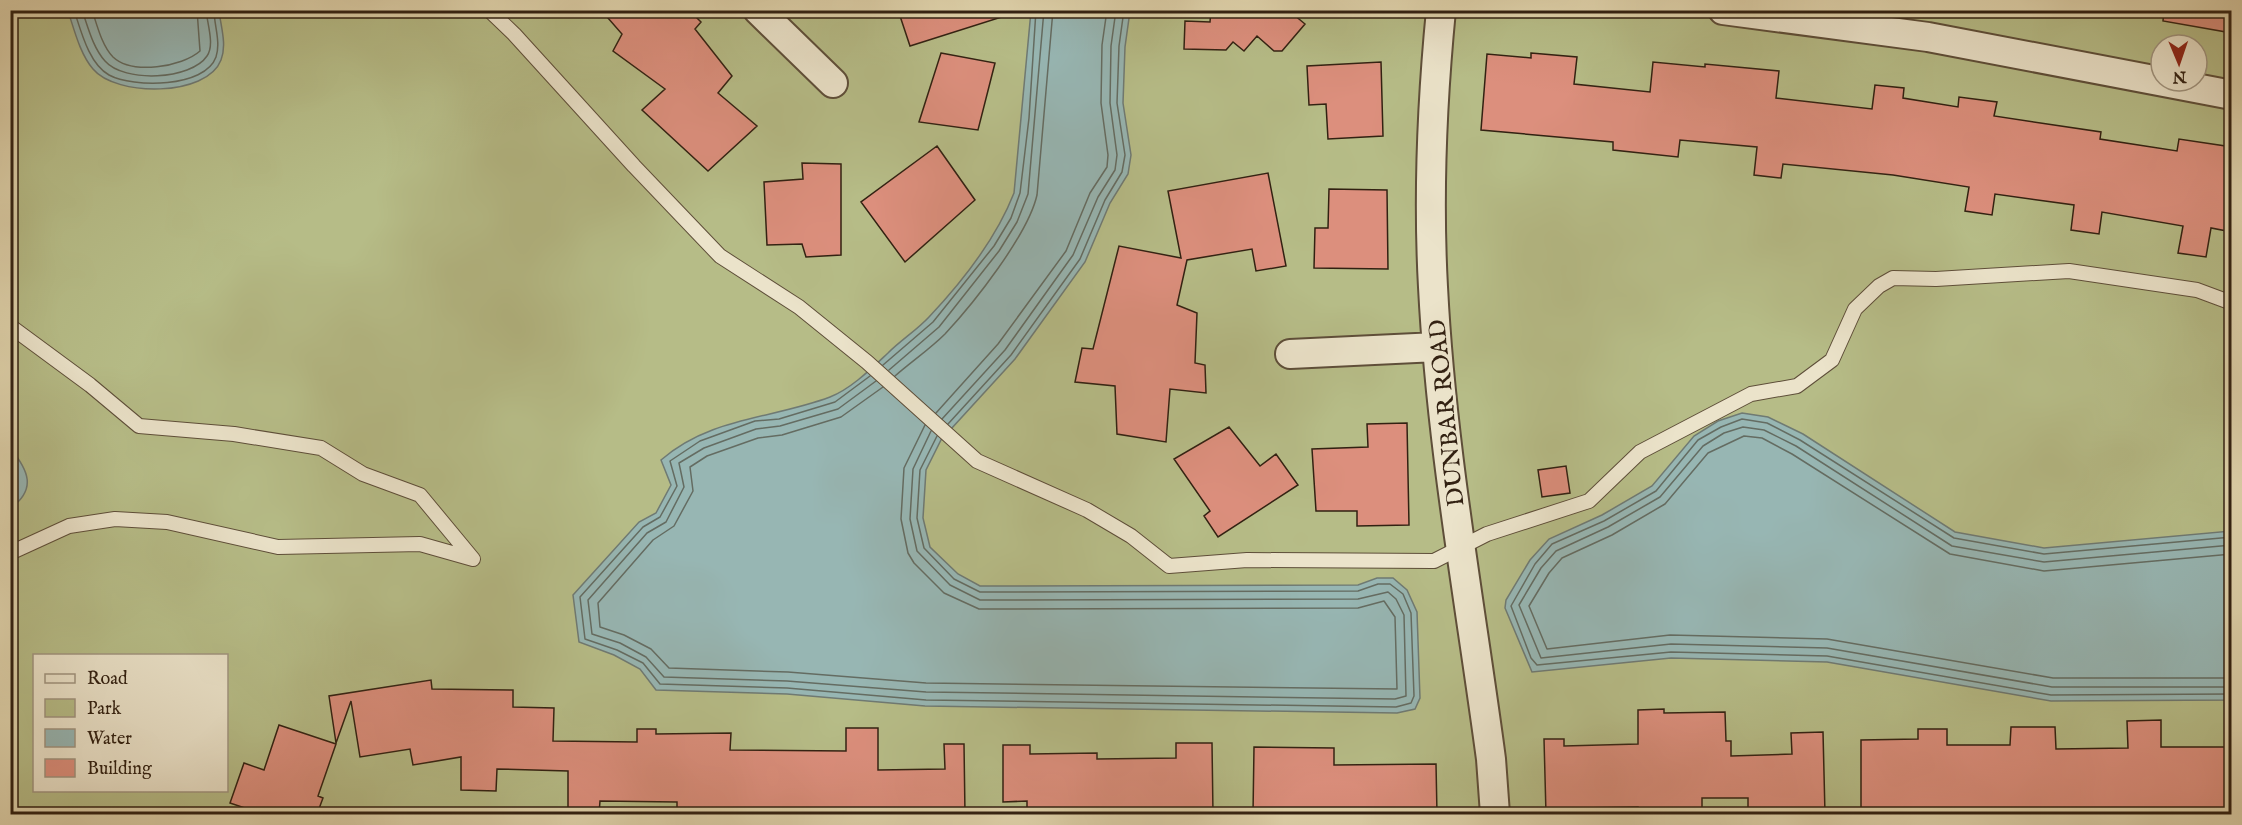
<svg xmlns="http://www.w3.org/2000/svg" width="2242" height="825" viewBox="0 0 2242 825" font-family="'IM FELL English',serif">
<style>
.green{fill:#b6bc87;stroke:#746e4c;stroke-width:1.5;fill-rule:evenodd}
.water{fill:#97b6b3;stroke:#6f7a73;stroke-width:1.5}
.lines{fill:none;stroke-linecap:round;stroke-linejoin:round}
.shore{stroke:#646c62;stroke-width:1.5}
.building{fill:#dc8f7d;stroke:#322112;stroke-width:1.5}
.lane-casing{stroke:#5e4e39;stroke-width:16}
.street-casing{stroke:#5e4e39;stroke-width:32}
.lane{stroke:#ebe3ca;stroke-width:14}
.street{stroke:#ebe3ca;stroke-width:28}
.labels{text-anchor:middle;stroke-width:5;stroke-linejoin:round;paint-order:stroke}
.street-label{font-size:24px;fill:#322112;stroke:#ebe3ca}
</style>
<rect width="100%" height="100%" fill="#e0d4ad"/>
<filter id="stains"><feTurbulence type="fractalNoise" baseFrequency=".00333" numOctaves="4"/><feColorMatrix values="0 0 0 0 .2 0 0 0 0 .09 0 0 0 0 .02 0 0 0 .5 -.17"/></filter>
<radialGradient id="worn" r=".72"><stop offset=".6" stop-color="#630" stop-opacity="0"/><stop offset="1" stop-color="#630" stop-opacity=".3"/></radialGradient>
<!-- green -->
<path class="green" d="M10 11H2231V814H11ZM2161 45H2197V81H2161ZM34 656H226V790H34Z"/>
<!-- water -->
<path class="water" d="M68 11H219C221 27 227 45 221 60 207 97 116 97 93 69 80 54 74 29 68 11Z
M1031 11H1130L1125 47 1123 103 1131 155 1128 174 1110 203 1085 262 1015 359 941 440 926 470 923 518 930 547 958 574 980 586 1358 585 1377 578H1393L1407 590 1417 612 1420 698 1415 709 1397 713 925 706 787 694 656 690 640 669 614 655 579 642 573 595 639 522 656 513 671 485 661 460C710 417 772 419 830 397 851 389 872 368 888 353 901 340 917 330 929 317 963 281 996 239 1014 193Z
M1742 413 1768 417 1803 434 1955 532 2044 548 2231 531V700L2051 701 1827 662 1671 658 1532 672 1505 608 1506 600 1530 560 1549 539 1602 515 1652 486 1694 436 1718 421Z
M11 449C28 470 37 489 11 508Z"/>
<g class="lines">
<!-- shore -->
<path class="shore" d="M74 10C81 31 89 64 109 75 133 88 205 88 216 57 221 42 214 25 214 10
M82 10C88 27 93 48 105 61 124 83 191 80 207 56 215 45 207 23 206 10
M92 10C97 25 102 46 113 57 132 75 182 67 200 51L197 10
M883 365 933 322 994 246 1011 218 1020 193 1029 118 1036 10
M889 370 939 327 999 251 1017 222 1028 194 1044 10
M870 376 835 402 779 419 755 421 700 441 670 461 677 486 660 517 643 527 580 597 585 639 617 650 643 663 660 684 787 688 926 700 1396 707 1411 703 1414 696 1411 613 1403 594 1390 584H1378L1358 591 980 592 954 579 924 548 917 518 920 470 937 436
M895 376C911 362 930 349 945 334 973 304 1028 235 1037 195L1053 10
M876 381 838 409 780 426 756 429 704 448 679 463 684 487 666 522 647 533 588 600 592 634 620 643 646 657 664 677 787 681 926 692 1395 699 1406 696 1404 615 1396 599 1388 592 1358 599 980 600 950 585 917 551 910 519 913 469 931 431
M883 387 841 417 782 435 758 438 707 456 690 467 693 491 674 526 653 540 598 603 600 627 624 635 651 649 669 668 788 672 926 683 1397 689 1395 617 1384 601 1358 608 979 609 944 593 914 563 908 553 901 519 904 468 925 425
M936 413 998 344 1066 251 1090 193 1107 167 1108 155 1101 103 1102 45 1107 10
M942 419 1005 350 1073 255 1098 197 1115 170 1117 155 1110 103 1111 46 1116 10
M948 424 1011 355 1080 259 1105 200 1122 172 1125 155 1117 103 1119 46 1124 10
M2232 537 2044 554 1954 538 1800 440 1767 423 1742 419 1721 427 1698 440 1656 491 1604 521 1552 544 1535 564 1511 606 1531 658 1537 665 1671 652 1827 656 2051 695 2232 694
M2232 545 2044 562 1952 546 1796 446 1764 430 1743 427 1724 433 1703 446 1660 497 1608 527 1556 551 1541 568 1519 605 1541 658 1671 644 1827 648 2052 687H2232
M2232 554 2044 571 1950 554 1792 454 1762 438 1744 436 1708 453 1665 504 1612 535 1562 558 1549 573 1529 606 1547 649 1670 635 1827 639 2053 678H2232"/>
</g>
<!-- building -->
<path class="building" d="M601 10H689L701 22 695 29 732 76 718 93 757 126 708 171 642 110 665 89 613 51 622 34Z
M898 10H1008V15L910 46Z
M1211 10H1288L1305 24 1282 51H1274L1257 36 1244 51 1233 42 1226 50 1184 49 1185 21 1210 22Z
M2164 10H2232V33L2163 21Z
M941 53 995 63 978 130 919 122Z
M1531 53 1577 57 1574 84 1650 92 1653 62 1705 67V64L1779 71 1776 98 1872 109 1875 85 1904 88 1903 98 1958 107 1959 97 1997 102 1994 116 2101 132 2100 139 2177 151 2179 139 2232 147V232L2211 228 2206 257 2178 253 2183 226 2102 212 2099 234 2071 230 2074 205 1995 194 1992 215 1965 211 1969 187 1893 175 1783 164 1781 178 1754 175 1757 147 1680 140 1678 157 1613 150V142L1481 130 1487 54 1531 58Z
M1381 62 1383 136 1328 139 1326 104 1309 105 1307 66Z
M937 146 975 200 905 262 861 202Z
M802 163 841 164V255L806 257 802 244 767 245 764 182 803 179Z
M1268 173 1286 266 1256 271 1252 249 1187 260 1177 305 1197 313 1195 363 1205 365 1206 393 1170 389 1166 442 1117 434 1115 386 1075 382 1082 348 1093 349 1119 246 1181 258 1168 191Z
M1329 189 1387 190 1388 269 1314 268 1315 228H1328Z
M1407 423 1409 525 1357 526V511H1316L1312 449 1368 447 1367 424Z
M1229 427 1260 466 1276 454 1298 485 1218 537 1204 516 1210 511 1174 459Z
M1566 466 1570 493 1542 497 1538 470Z
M431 680 432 689 513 690V707L554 708 553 741 637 742V729H656V734L731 733 730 750 846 751V728H878V770L945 769 944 744H964L965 814H782V809H713V814H677V802L600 801 599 814H568V771L497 769 496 791 461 790V757L413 765 410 749 360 757 351 701 336 743 329 696Z
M1664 709V713L1725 712 1726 741H1731V756L1792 754 1791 733 1823 732 1825 814H1748V798H1702V809L1676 810V814H1638V807L1578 808V814H1546L1544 739H1564V746L1638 744V710Z
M2161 720V747H2232V814H2023V811H1947V814H1909V808L1861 809V740L1918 739V729H1947V745H2010L2011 727H2055L2056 749 2128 748 2127 721Z
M279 725 336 744 318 796 323 798 317 814H263L230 803 244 763 264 770Z
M1176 743H1212L1213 814H1027V801L1003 802V745H1030V754L1097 753V759L1176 758Z
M1254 747 1334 748V765L1436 764 1437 814 1285 811V814H1253Z"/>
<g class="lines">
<defs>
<path id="lane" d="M489 10 514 34 634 166 720 256 799 307 867 362 977 461 1087 510 1131 536 1169 566 1247 560 1434 561 1487 534 1589 501 1640 452 1751 394 1797 386 1832 360 1855 309 1879 286 1893 278 1936 279 2069 271 2197 290 2232 303
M10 326 90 385 139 426 234 434 321 448 363 474 420 495 473 559 420 544 278 547 167 522 115 519 69 526 10 553"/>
<path id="street" d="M758 10 833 83
M1441 10C1432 102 1428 195 1433 287 1441 445 1470 602 1491 759L1495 814
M1723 10 1928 37 2232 95
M1290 354 1437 347"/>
</defs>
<!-- lane casing -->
<use href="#lane" class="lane-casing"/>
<!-- street casing -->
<use href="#street" class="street-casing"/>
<!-- lane -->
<use href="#lane" class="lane"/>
<!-- street -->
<use href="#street" class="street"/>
</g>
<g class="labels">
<!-- street labels -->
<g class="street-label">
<text transform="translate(1446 413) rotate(-96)" y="8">DUNBAR ROAD</text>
</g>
</g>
<!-- margin -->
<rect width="2242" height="825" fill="none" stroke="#e0d4ad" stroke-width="36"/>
<rect x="12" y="12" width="2218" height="801" fill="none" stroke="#322112" stroke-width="3"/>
<rect x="18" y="18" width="2206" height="789" fill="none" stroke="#322112" stroke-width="1.5"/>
<!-- legend -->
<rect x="33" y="654" width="195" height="138" fill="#ebe3ca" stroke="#a19580" stroke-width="1.5"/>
<rect x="45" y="674" width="30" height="9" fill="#ebe3ca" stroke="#a19580" stroke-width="1.5"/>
<text x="87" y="684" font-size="18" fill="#322112">Road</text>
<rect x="45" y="699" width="30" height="18" fill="#b6bc87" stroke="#a19580" stroke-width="1.5"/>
<text x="87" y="714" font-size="18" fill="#322112">Park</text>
<rect x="45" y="729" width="30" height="18" fill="#97b6b3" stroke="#a19580" stroke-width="1.5"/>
<text x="87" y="744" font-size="18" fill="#322112">Water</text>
<rect x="45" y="759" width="30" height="18" fill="#dc8f7d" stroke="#a19580" stroke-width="1.5"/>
<text x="87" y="774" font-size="18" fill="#322112">Building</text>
<!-- north arrow -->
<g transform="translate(2179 63) rotate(178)"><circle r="28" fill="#ebe3ca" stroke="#a19580" stroke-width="1.5"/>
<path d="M0-4.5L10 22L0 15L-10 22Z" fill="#8f2418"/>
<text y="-9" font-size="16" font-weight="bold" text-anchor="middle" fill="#322112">N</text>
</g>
<rect width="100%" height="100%" filter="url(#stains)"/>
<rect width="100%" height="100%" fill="url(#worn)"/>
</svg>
